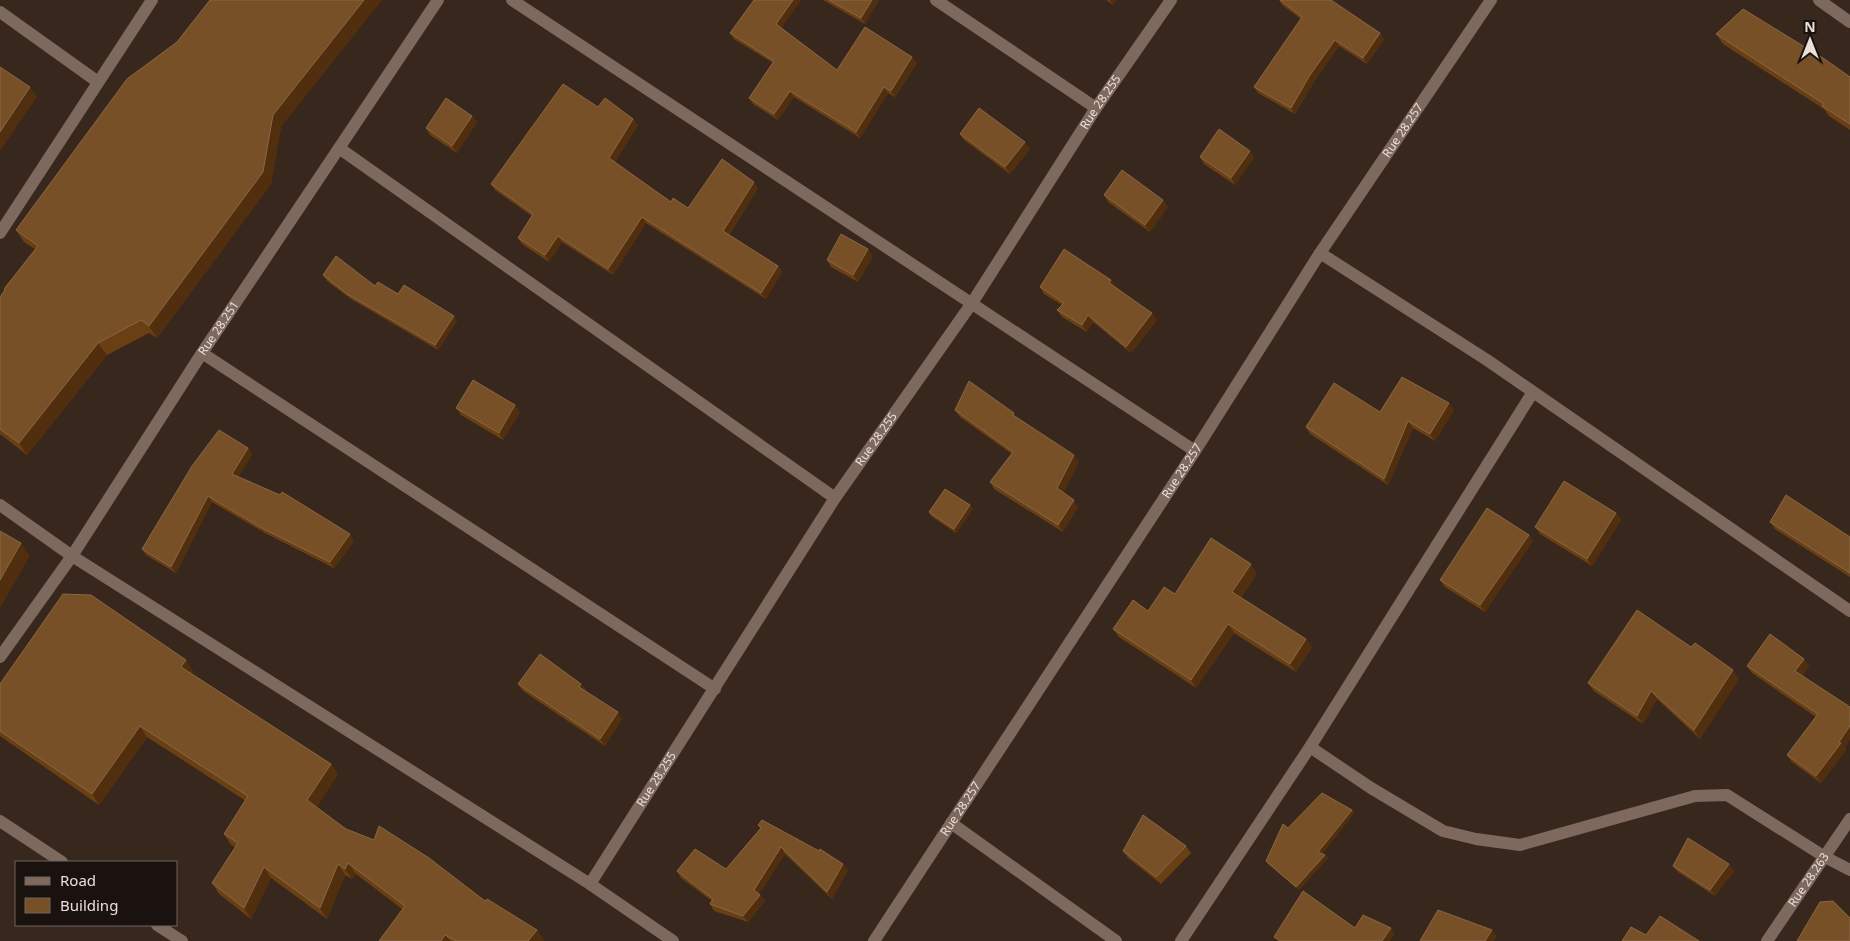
<svg xmlns="http://www.w3.org/2000/svg" width="1850" height="941" viewBox="0 0 1850 941" font-family="'Noto Sans',sans-serif">
<style>
.lines{fill:none;stroke-linecap:round;stroke-linejoin:round}
.minor{stroke:#7d695e;stroke-width:12}
.tertiary{stroke:#7d695e;stroke-width:12}
.wall{fill:#6a3f13}
.shaded-wall{fill:#502e0e}
.building{fill:#785028;stroke:#8a6744}
.labels{text-anchor:middle;stroke-width:5;stroke-linejoin:round;paint-order:stroke}
.street-label{font-size:12px;fill:#ebdfd9;stroke:#1a120e}
</style>
<rect width="100%" height="100%" fill="#38271d"/>
<g class="lines">
<!-- minor -->
<g class="minor">
<path d="M512 0 1195 451"/>
<path d="M936 0 1096 108"/>
<path d="M0 12 98 82"/>
<path d="M339 148 835 498"/>
<path d="M0 233 152 0"/>
<path d="M1320 253 1487 360 1850 611"/>
<path d="M202 353 715 689"/>
<path d="M0 505 72 556 590 884 673 941"/>
<path id="s1" d="M0 657 72 556 202 353 438 0"/>
<path d="M1310 747 1371 788 1443 831 1476 839 1520 845 1695 796 1727 795 1825 857 1850 870"/>
<path d="M0 821 62 862"/>
<path d="M951 823 1116 941"/>
<path id="s2" d="M590 884 835 498 972 303 1096 108 1171 0"/>
<path d="M157 925 182 941"/>
<path d="M1181 941 1310 747 1533 392"/>
<path id="s3" d="M1767 941 1850 819"/>
</g>
<!-- tertiary -->
<g class="tertiary">
<path d="M1819 0 1850 22"/>
<path id="s4" d="M874 941 1195 451 1320 253 1491 0"/>
</g>
</g>
<!-- wall -->
<path class="wall" d="M754 0H801L781 28 837 70 917 63 895 97 888 93 860 138 794 97 778 120 753 104 749 98 773 63 734 39 730 33Z
M823 0H879L865 24Z
M1106 0H1116L1113 5Z
M1279 0H1331L1384 39 1367 64 1339 46 1314 82 1295 114 1258 93 1254 87 1301 19 1282 5Z
M1716 34 1850 77V130L1829 116 1824 109 1723 44Z
M598 107 633 119 638 125 615 162 671 202 688 208 758 188 729 235 778 266 782 272 766 299 646 223 613 275 562 242 549 262 522 244 518 238 532 216 495 190 491 184Z
M472 116 477 122 457 153 430 135 426 128Z
M281 127 271 184 157 338 149 333 107 355 27 455 0 434V297L5 290 4 289 35 249 24 242 16 230Z
M960 134 1030 149 1010 174 964 140Z
M1200 157H1254L1235 185 1204 164Z
M1104 195 1168 207 1150 232 1108 202Z
M873 256 858 282 831 267 827 260Z
M323 275 375 286 398 294 457 321 438 350 351 299 327 281Z
M1111 280 1116 287 1157 320 1131 353 1093 322 1087 332 1062 317 1057 310 1062 305 1044 294 1040 287Z
M515 405 520 412 503 440 461 415 456 408Z
M955 410 1017 418 1079 461 1063 493 1078 507 1063 532 994 489 990 482 1012 454 960 417Z
M1454 410 1435 441 1413 428 1388 485 1310 434 1306 427 1380 412Z
M248 448 252 455 238 477 354 541 334 568 265 533 212 502 176 573 146 555 142 549Z
M970 505 973 509 956 533 931 516 929 512Z
M1616 513 1621 520 1592 566 1540 534 1535 527Z
M1770 522 1850 537V577L1775 529Z
M1529 535 1533 541 1485 612 1445 587 1440 580Z
M1257 573 1241 597 1306 639 1312 647 1296 672 1234 633 1196 688 1119 637 1113 629 1148 611 1175 594Z
M1691 647 1739 679 1700 739 1657 699 1643 724 1594 691 1588 683Z
M1804 659 1809 666 1802 676 1846 750 1821 783 1792 762 1787 755 1816 717 1752 673 1747 666Z
M193 671 192 674 331 764 338 774 316 808 346 829 485 901 537 930 544 941H379L402 909 356 874 352 879 345 875 327 919 271 878 251 919 219 894 212 883 235 847 231 845 224 834 246 801 147 737 99 805 0 736V684Z
M518 684H581L586 690 585 692 622 719 605 746 523 691Z
M1352 810 1354 813 1322 854 1325 855 1328 858 1299 890 1268 864 1266 861 1288 828Z
M758 825 848 870 832 899 785 854 759 894 765 901 748 922 714 911 710 904 712 901 681 878 677 871 726 869 761 829Z
M1186 846 1191 853 1161 884 1128 858 1123 851Z
M1729 864 1734 871 1715 896 1678 872 1673 866Z"/>
<!-- shaded-wall -->
<path class="shaded-wall" d="M364 0H382L281 127 271 184 157 338 149 326 273 115Z
M793 0H801L780 30 776 24Z
M872 0H879L865 24 861 18Z
M1110 0H1116L1113 5Z
M1380 33 1384 39 1367 64 1363 58Z
M1335 40 1339 46 1314 82 1295 114 1291 108 1310 75Z
M912 57 917 63 895 97 891 91Z
M30 87 37 97 0 151V132Z
M884 87 888 93 860 138 856 132Z
M790 91 794 97 778 120 774 114Z
M472 116 477 122 457 153 452 146Z
M633 119 638 125 614 164 609 158Z
M1025 142 1030 149 1010 174 1005 167Z
M1250 151 1254 157 1235 185 1231 178Z
M754 182 758 188 727 237 723 231Z
M1163 200 1168 207 1150 232 1145 225Z
M642 217 646 223 613 275 608 269Z
M558 236 562 242 549 262 545 255Z
M868 249 873 256 858 282 853 275Z
M778 266 782 272 766 299 761 293Z
M1111 280 1116 286 1114 289 1109 283Z
M1152 313 1157 320 1131 353 1126 347Z
M1088 315 1093 322 1087 332 1082 325Z
M454 316 457 321 438 350 435 345Z
M98 343 107 355 27 455 19 443Z
M1449 403 1454 410 1435 441 1430 434Z
M515 405 520 412 503 440 499 433Z
M1408 421 1413 428 1388 485 1384 479Z
M248 448 252 455 236 480 232 474Z
M1074 455 1079 461 1062 495 1057 488Z
M208 496 212 502 176 573 171 567Z
M1074 500 1078 507 1063 532 1058 525Z
M970 505 973 509 956 533 954 529Z
M1616 513 1621 520 1592 566 1587 559Z
M350 534 354 541 334 568 330 562Z
M1529 535 1533 541 1485 612 1480 605Z
M21 543 30 556 0 608V580Z
M1251 564 1257 573 1238 600 1232 592Z
M1228 624 1234 633 1196 688 1191 680Z
M1306 639 1312 647 1296 672 1290 664Z
M1804 659 1809 666 1800 678 1795 671Z
M186 660 193 671 189 678 181 667Z
M1733 670 1739 679 1700 739 1694 730Z
M581 684 586 690 584 694 579 687Z
M1651 691 1657 699 1643 724 1637 716Z
M618 712 622 719 605 746 600 739Z
M140 726 147 737 99 805 92 794Z
M1850 726V740L1844 749 1846 750 1821 783 1816 776Z
M331 764 338 774 314 811 307 800Z
M1352 810 1354 813 1321 855 1318 852Z
M781 847 785 854 758 896 754 890Z
M1325 855 1328 858 1299 890 1296 887Z
M348 863 356 874 352 879 345 869Z
M338 864 345 875 327 919 320 908Z
M843 864 848 870 832 899 827 892Z
M1729 864 1734 871 1715 896 1710 890Z
M264 867 271 878 251 919 244 908Z
M760 895 765 901 748 922 743 916Z
M1391 928 1395 934 1390 941H1382Z
M537 930 544 941H528Z
M1492 930 1497 937 1494 941H1485Z
M445 935 450 941H441Z"/>
<!-- building -->
<path class="building" d="M210 0H364L273 115 263 172 149 326 141 320 98 343 19 443 0 429V297L5 290 4 289 38 246 16 230 127 79 177 42Z
M754 0H793L776 24 837 70 865 27 912 57 891 91 884 87 856 132 790 91 774 114 749 98 774 61 730 33Z
M829 0H872L861 18Z
M1280 0H1331L1380 33 1363 58 1335 40 1310 75 1291 108 1254 87 1302 17Z
M1743 9 1826 60 1850 77V124L1822 106 1824 104 1716 34Z
M0 67 30 87 0 132Z
M563 84 598 107 605 98 633 119 609 158 671 202 673 198 688 208 722 159 754 182 723 231 778 266 761 293 642 217 608 269 558 236 545 255 518 238 533 214 491 184Z
M446 98 472 116 452 146 426 128Z
M979 108 1025 142 1005 167 960 134Z
M1219 129 1250 151 1231 178 1200 157Z
M1122 170 1163 200 1145 225 1104 195Z
M841 234 868 249 853 275 827 260Z
M1064 249 1111 280 1109 283 1152 313 1126 347 1088 315 1082 325 1057 310 1064 303 1040 287Z
M336 256 375 286 378 282 398 294 404 285 454 316 435 345 347 294 323 275Z
M1402 377 1449 403 1430 434 1408 421 1384 479 1306 427 1334 383 1380 412Z
M473 380 515 405 499 433 456 408Z
M969 381 1014 413 1013 415 1074 455 1057 488 1074 500 1058 525 990 482 1013 452 955 410Z
M219 430 248 448 232 474 280 495 282 492 350 534 330 562 260 527 208 496 171 567 142 549 192 466Z
M1564 481 1616 513 1587 559 1535 527Z
M945 489 970 505 954 529 929 512Z
M1786 495 1850 537V573L1770 522Z
M1487 508 1529 535 1480 605 1440 580Z
M0 531 21 543 0 580Z
M1211 538 1251 564 1232 592 1306 639 1290 664 1228 624 1191 680 1113 629 1133 600 1148 611 1164 587 1175 594Z
M63 594 91 595 186 660 181 667 331 764 307 800 346 829 374 840 379 826 429 858 485 901 487 899 537 930 528 941H456L445 935 441 941H379L405 906 348 863 345 869 338 864 320 908 264 867 244 908 212 883 238 843 224 834 248 796 140 726 92 794 0 731V684Z
M1637 610 1691 647 1695 643 1733 670 1694 730 1651 691 1637 716 1588 683Z
M1770 634 1804 659 1795 671 1850 707V726L1839 742 1841 743 1816 776 1787 755 1818 714 1747 666Z
M540 654 581 684 579 687 618 712 600 739 518 684Z
M1322 793 1352 810 1318 852 1325 855 1296 887 1266 861 1283 824 1288 828Z
M1143 815 1186 846 1156 877 1123 851Z
M762 820 819 851 820 849 843 864 827 892 781 847 754 890 760 895 743 916 710 904 713 899 677 871 695 849 726 869 761 828 758 825Z
M1688 838 1729 864 1710 890 1673 866Z
M1303 891 1355 928 1363 915 1391 928 1382 941H1280L1274 937Z
M1833 901 1850 918V941H1797L1820 902Z
M1438 910 1492 930 1485 941H1420Z
M1660 916 1699 941H1622L1631 927 1646 935Z"/>
<g class="labels">
<!-- street labels -->
<g class="street-label">
<text dy="4" stroke="none"><textPath href="#s2" startOffset="934">Rue 28.255</textPath></text>
<text dy="4" stroke="none"><textPath href="#s4" startOffset="968">Rue 28.257</textPath></text>
<text dy="4" stroke="none"><textPath href="#s1" startOffset="395">Rue 28.251</textPath></text>
<text dy="4" stroke="none"><textPath href="#s2" startOffset="529">Rue 28.255</textPath></text>
<text dy="4" stroke="none"><textPath href="#s4" startOffset="562">Rue 28.257</textPath></text>
<text dy="4" stroke="none"><textPath href="#s2" startOffset="124">Rue 28.255</textPath></text>
<text dy="4" stroke="none"><textPath href="#s4" startOffset="158">Rue 28.257</textPath></text>
<text dy="4" stroke="none"><textPath href="#s3" startOffset="74">Rue 28.263</textPath></text>
</g>
</g>
<!-- legend -->
<rect x="15" y="861" width="162" height="65" fill="#1a120e" stroke="#6e645f"/>
<rect x="25" y="877" width="25" height="8" fill="#7d695e" stroke="#6e645f"/>
<text x="60" y="886" font-size="15" fill="#ebdfd9">Road</text>
<rect x="25" y="898" width="25" height="15" fill="#785028" stroke="#6e645f"/>
<text x="60" y="911" font-size="15" fill="#ebdfd9">Building</text>
<!-- north arrow -->
<g transform="translate(1810 40)" stroke="#1a120e" stroke-width="4" paint-order="stroke">
<path d="M0-4L9 19L0 12L-9 19Z" fill="#ebdfd9"/>
<text y="-8" font-size="14" font-weight="bold" text-anchor="middle" fill="#ebdfd9">N</text>
</g>
</svg>
